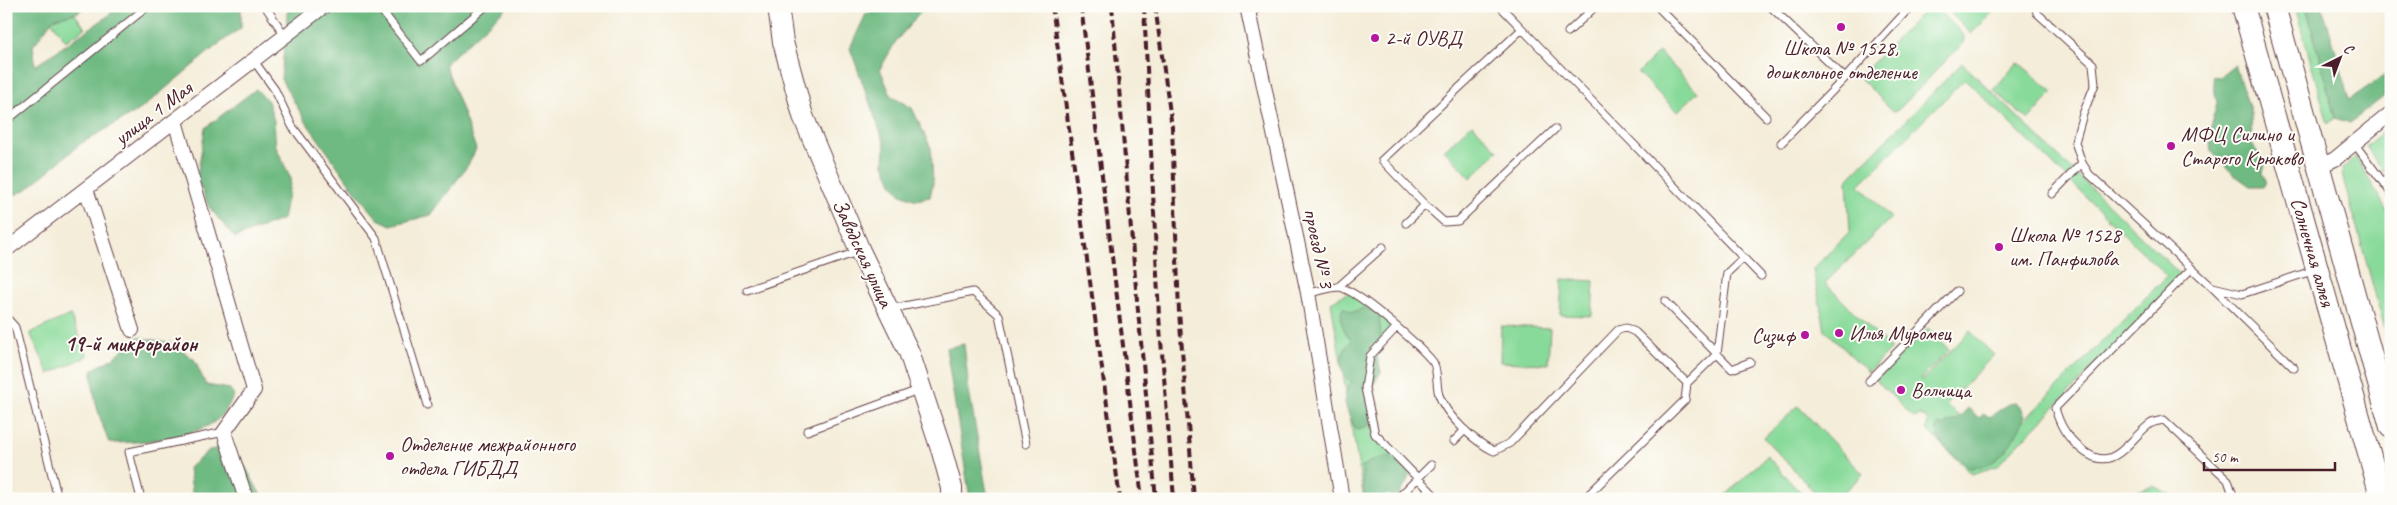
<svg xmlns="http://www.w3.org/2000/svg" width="2397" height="505" viewBox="0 0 2397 505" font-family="Caveat,sans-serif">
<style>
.green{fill:#88da9a;stroke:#697c62}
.forest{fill:#6eba82;stroke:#5c6c56}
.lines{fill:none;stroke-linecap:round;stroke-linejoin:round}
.service-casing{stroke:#643e45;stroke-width:9}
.minor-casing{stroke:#643e45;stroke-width:16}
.secondary-casing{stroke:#643e45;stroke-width:22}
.primary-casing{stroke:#643e45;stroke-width:24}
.service{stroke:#fff;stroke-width:7}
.minor{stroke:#fff;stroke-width:14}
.secondary{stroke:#fff;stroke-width:20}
.primary{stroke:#fff;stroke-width:22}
.rail{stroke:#4a1f2b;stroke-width:4;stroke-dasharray:8 4;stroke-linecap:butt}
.poi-dot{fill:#b5179e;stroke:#fdfcf7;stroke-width:2}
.labels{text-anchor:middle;stroke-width:4;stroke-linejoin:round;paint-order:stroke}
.poi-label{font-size:21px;fill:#4a1f2b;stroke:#fdfcf7;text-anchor:start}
.street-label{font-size:21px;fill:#4a1f2b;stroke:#fdfcf7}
.neighbourhood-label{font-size:22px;font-weight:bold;fill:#4a1f2b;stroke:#fdfcf7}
</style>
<rect width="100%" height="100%" fill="#fdfcf7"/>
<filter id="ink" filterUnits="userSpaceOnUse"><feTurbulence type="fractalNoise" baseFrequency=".02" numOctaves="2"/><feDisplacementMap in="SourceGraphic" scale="10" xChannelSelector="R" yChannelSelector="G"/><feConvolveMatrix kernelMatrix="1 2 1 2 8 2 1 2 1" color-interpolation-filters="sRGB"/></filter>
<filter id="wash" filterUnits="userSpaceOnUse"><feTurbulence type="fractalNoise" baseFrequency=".0096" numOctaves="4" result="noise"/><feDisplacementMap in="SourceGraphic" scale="20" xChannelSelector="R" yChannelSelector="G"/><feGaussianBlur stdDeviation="1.12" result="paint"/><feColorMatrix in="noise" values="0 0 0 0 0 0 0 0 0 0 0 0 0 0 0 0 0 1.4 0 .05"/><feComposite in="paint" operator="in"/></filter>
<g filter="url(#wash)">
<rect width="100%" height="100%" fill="#f4edd9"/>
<!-- green -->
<path class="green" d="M69 6 85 28 66 41 50 19Z
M1933 6 1961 32 1964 37 1963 43 1898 110 1893 111 1861 79 1862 74 1927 8Z
M1959 6H1999L1971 34 1951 14Z
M2295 6H2306L2335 118 2328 124Z
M1659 52 1698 92 1677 112 1638 73Z
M2018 62 2053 92 2029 120 1993 90Z
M1962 63 2183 277 1997 466 1972 474 1926 429 1928 423 1926 418 1920 415 1914 418 1876 380 1928 328 1949 350 1921 378 1922 380 1970 331 1994 355 1946 404 1994 451 2167 276 1965 79 1859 185 1891 218 1825 283 1891 349 1868 372 1825 330 1813 269 1850 231 1847 180Z
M1472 124 1498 151 1471 178 1444 150Z
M2391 125V146L2387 150 2391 155V180H2389L2366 146Z
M2356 156 2391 218V276L2385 280 2391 290V351L2343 178 2342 169Z
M1562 279 1594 281 1592 316 1560 315Z
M1349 292 1396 328 1370 356 1365 388 1375 434 1413 473 1389 499H1364L1331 302Z
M70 315 88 356 49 374 30 333Z
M1501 326 1550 328 1548 364 1500 362Z
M1798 406 1863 474 1837 499H1821L1764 438Z
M1767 456 1807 499H1722Z
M2153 486 2169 494 2172 499H2129L2138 491Z"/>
<!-- forest -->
<path class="forest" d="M6 6H84L79 12 53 19 33 46 35 66 108 16 117 6H241V28L216 46 141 109 80 144 27 189 6 199Z
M288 6H508L445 64 476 149 468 165 431 215 391 225 378 219 355 191 306 122 281 79Z
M882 6H926L896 41 880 69 891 96 912 108 931 148 933 183 930 197 916 200 901 194 892 183 884 164 885 145 850 48 866 14Z
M2306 6H2322L2350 99 2391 71V91L2350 123 2335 118Z
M2235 65 2251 113 2252 144 2265 164 2263 173 2266 181 2264 186H2250L2233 174 2211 151 2210 139 2213 117 2217 103 2212 76 2220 77Z
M256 89 268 101 274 121 276 147 291 179 283 219 235 238 209 207 197 178 205 128Z
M1343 307 1352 312 1365 308 1379 313 1382 350 1377 356 1381 372C1370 386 1371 399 1376 415 1371 423 1366 430 1356 430 1349 413 1337 398 1352 382L1343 374C1340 359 1341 352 1352 340 1343 332 1338 318 1343 307Z
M138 337 170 343 194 359 206 385 230 389 234 396C230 403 226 411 221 416 202 438 138 443 109 443 100 419 92 396 92 370L113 358Z
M964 344 969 391 988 499H970L946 348Z
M2015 403 2021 408 2025 416C2018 433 2006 456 1989 464 1984 467 1976 467 1970 468L1942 445 1939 437H1936L1939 434 1935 430 1939 424 1944 426 1946 423 1958 419 1968 408 1979 418 1984 414 1990 417 2008 404Z
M223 446 241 459 263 499H193L189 468 208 451Z
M1388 456 1408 471 1407 482 1396 499 1387 492 1381 499H1364L1362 467 1371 461Z"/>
</g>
<g filter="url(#ink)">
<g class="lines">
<defs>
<path id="service" d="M265 6 286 37
M378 6 421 61 486 6
M1500 6 1761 276
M1657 6 1766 117
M1770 6 1845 78
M2035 6 2037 13 2093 64 2095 84 2083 114 2075 142 2082 163 2089 174 2212 287 2294 368
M1249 14 1261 6
M1522 29 1382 160 1425 205 1444 222 1458 221 1555 129
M1568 32 1596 6
M254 61 275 90 292 126 376 238 427 405
M6 121 148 6
M1781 143 1845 78 1911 6
M2354 143 2391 193
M2052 194 2082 163
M1406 223 1425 205
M2191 269 2055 408C2060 426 2067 437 2081 449 2113 476 2127 441 2150 424 2154 421 2160 421 2164 420L2228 480 2232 492 2230 499
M1338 287 1383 247
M2213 287 2242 294 2315 270
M747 290 857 252
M1308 293C1316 292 1332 287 1338 287 1356 288 1421 347 1433 362 1438 369 1436 386 1439 395 1446 416 1475 442 1494 451L1510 443 1618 330 1626 328 1635 332 1687 383
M1665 301 1732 369 1750 362
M890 309 973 292 999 315 1026 444
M6 317 15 327 58 499
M1396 328 1370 356 1365 388 1375 434 1438 499
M1869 381 1957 291
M807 431 921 389
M1454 441 1465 430
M1406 491 1414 499
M141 499 129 452 224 432
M1397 499 1431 465
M1584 499 1685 400 1687 383 1717 354 1727 273 1743 258"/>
<path id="minor" d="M1247 6 1308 293 1342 499
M175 121 254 390 224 432 246 499
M2318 167 2335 159 2391 113
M86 189 132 330
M6 250 324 6"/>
<path id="secondary" d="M778 6 783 42 803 116 860 251 909 352 942 452 952 488V499"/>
<path id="primary" d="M2243 6 2382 499
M2274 6 2391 427"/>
</defs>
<!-- service casing -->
<use href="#service" class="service-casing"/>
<!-- minor casing -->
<use href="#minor" class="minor-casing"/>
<!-- secondary casing -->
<use href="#secondary" class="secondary-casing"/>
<!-- primary casing -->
<use href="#primary" class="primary-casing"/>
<!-- service -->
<use href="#service" class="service"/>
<!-- minor -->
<use href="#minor" class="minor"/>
<!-- secondary -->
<use href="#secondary" class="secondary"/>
<!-- primary -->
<use href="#primary" class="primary"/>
<!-- rail -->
<path class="rail" d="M1052 6 1120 499
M1081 6 1142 499
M1112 6 1137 300 1156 499
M1144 6 1159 316 1174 499
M1155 6 1172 127 1179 312 1194 499"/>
</g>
</g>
<!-- markers -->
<g class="poi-dot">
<circle cx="1841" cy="27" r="5"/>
<circle cx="1375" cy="38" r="5"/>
<circle cx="2171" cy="146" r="5"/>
<circle cx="1999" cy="247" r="5"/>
<circle cx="1839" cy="333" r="5"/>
<circle cx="1805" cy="335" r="5"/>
<circle cx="1901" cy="390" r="5"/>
<circle cx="390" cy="456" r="5"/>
</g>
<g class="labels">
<!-- poi labels -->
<g class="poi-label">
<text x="1385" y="45">2-й ОУВД</text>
<text x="1841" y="55" text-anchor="middle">Школа № 1528,<tspan x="1841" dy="24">дошкольное отделение</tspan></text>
<text x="2181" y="141">МФЦ Силино и<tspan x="2181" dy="24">Старого Крюково</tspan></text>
<text x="2009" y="242">Школа № 1528<tspan x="2009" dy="24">им. Панфилова</tspan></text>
<text x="1849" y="340">Илья Муромец</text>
<text x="1795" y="342" text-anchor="end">Сизиф</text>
<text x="1911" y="397">Волчица</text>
<text x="400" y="451">Отделение межрайонного<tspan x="400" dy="24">отдела ГИБДД</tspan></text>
</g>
<!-- street labels -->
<g class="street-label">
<text transform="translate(153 113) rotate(-37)" y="7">улица 1 Мая</text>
<text transform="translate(1319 248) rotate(78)" y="7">проезд № 3</text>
<text transform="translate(2313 252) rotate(74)" y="7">Солнечная аллея</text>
<text transform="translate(863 253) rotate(65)" y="7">Заводская улица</text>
</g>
<!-- neighbourhood labels -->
<g class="neighbourhood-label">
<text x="131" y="351">19-й микрорайон</text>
</g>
</g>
<!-- margin -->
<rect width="2397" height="505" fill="none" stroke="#fdfcf7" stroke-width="25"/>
<!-- north arrow -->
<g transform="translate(2340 58) rotate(42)" stroke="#fdfcf7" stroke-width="4" paint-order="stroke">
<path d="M0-4L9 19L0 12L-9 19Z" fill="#4a1f2b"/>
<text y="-8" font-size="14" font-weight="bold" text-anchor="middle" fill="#4a1f2b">С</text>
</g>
<!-- scale -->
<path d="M2204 462v8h131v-8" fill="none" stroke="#4a1f2b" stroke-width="2.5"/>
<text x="2212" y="462" font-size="15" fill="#4a1f2b" stroke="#fdfcf7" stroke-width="4" paint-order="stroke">50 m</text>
</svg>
